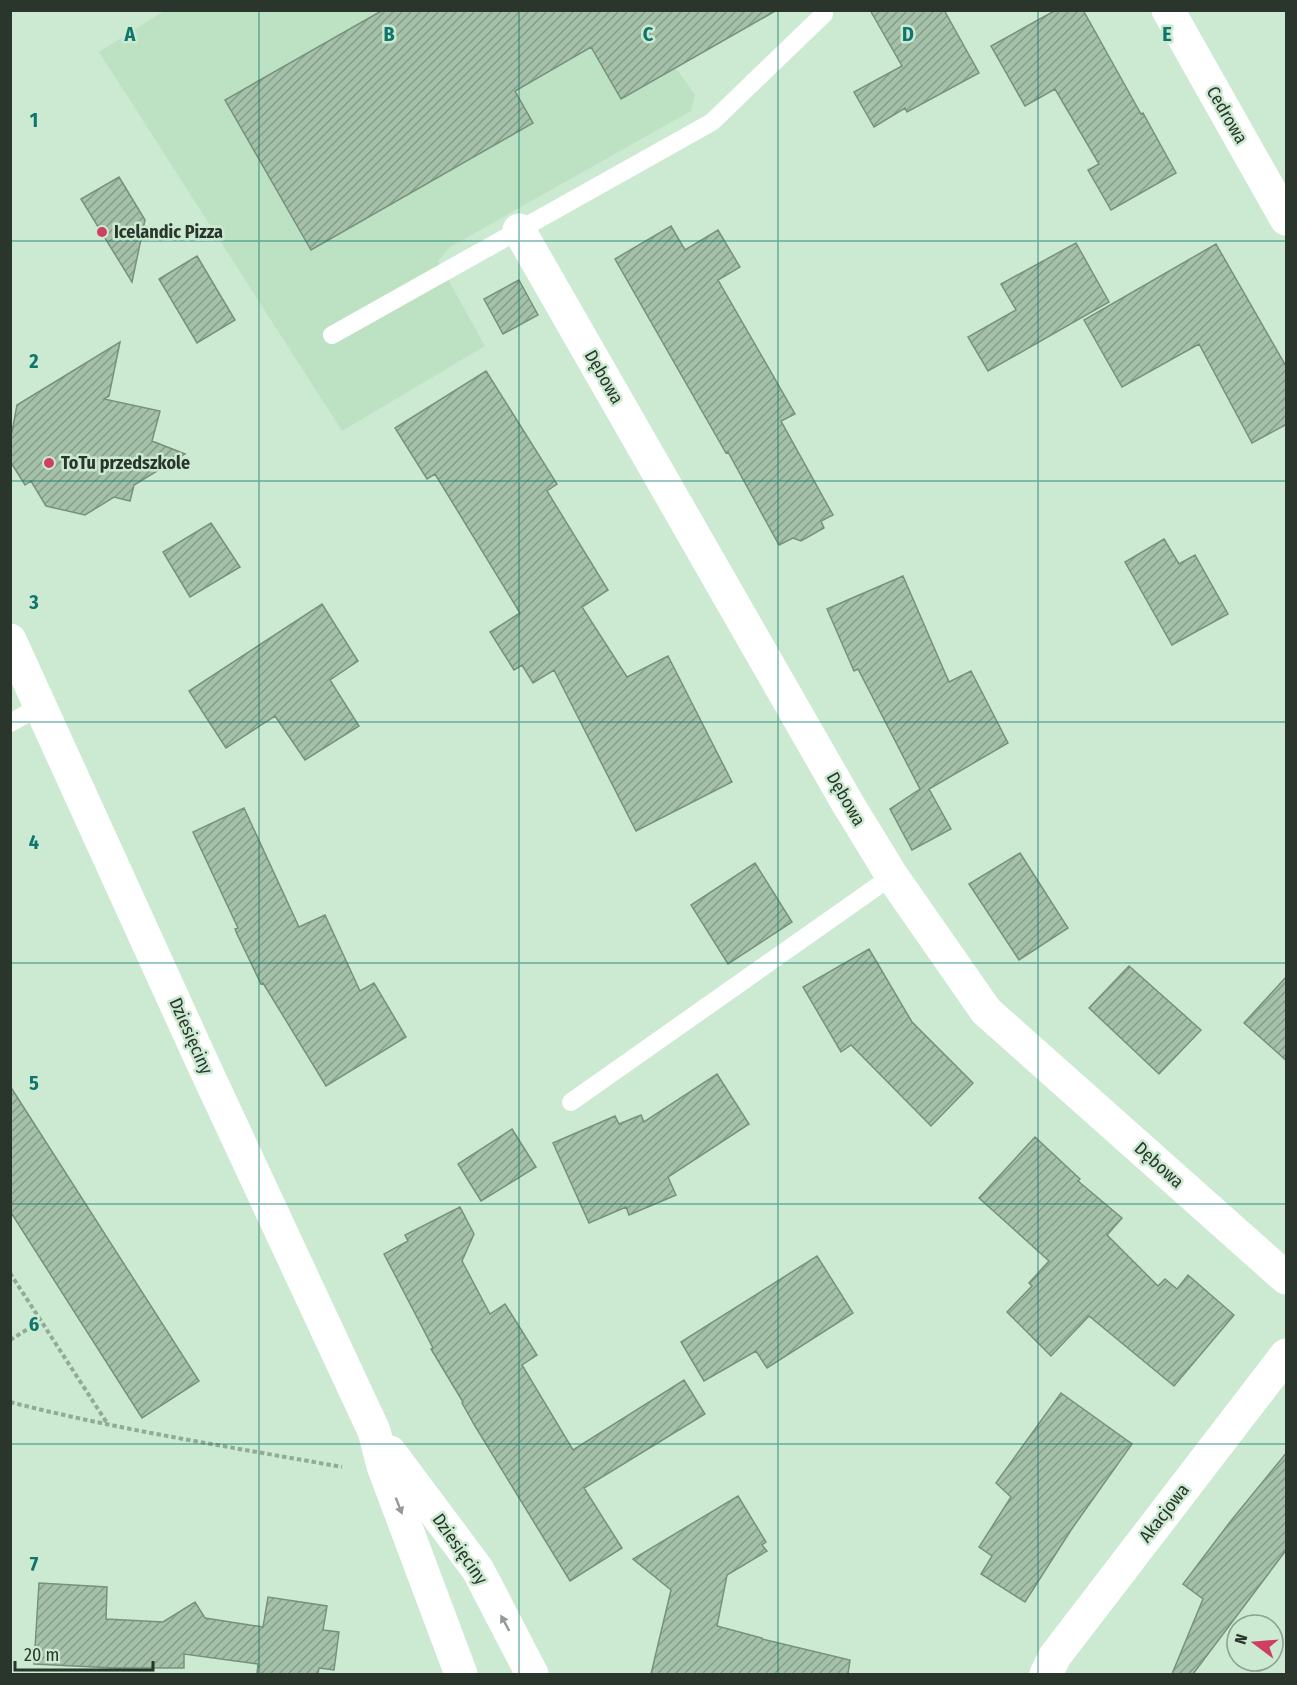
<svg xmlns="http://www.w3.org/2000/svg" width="1297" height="1685" viewBox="0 0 1297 1685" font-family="'Fira Sans Condensed',sans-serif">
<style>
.built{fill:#bde2c3}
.building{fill:url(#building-hatch);stroke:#76927b;stroke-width:1.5}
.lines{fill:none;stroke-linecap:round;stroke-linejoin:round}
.path{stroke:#93aa97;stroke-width:4;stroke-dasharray:4.5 3;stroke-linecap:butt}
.lane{stroke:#fff;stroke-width:18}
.street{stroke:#fff;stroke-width:33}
.secondary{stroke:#fff;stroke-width:33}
.oneway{fill:#949a96}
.grid{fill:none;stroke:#0f766e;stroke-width:1.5;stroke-opacity:0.55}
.poi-dot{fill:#cf3f60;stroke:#ccead1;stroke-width:2}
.labels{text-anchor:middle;stroke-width:5;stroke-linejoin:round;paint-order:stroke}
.street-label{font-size:18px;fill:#2a362c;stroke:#ccead1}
.poi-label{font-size:18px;font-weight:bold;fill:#2a362c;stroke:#ccead1;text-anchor:start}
.grid-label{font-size:20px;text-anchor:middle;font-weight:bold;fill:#0f766e;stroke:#ccead1;stroke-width:5;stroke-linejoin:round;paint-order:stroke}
</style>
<defs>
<pattern id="building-hatch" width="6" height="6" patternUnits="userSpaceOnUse" patternTransform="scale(1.5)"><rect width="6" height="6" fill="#a5c1aa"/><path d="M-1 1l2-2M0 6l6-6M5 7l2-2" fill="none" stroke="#879e8b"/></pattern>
</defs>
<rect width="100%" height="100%" fill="#ccead1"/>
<!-- built -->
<path class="built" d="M164 11H777L676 68 695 95 691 111 450 247 438 261 485 346 342 431 99 52Z"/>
<!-- building -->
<path class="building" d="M383 10H777L621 99 591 47 515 91 533 123 311 250 225 100Z
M870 10H944L979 73 907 112 905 108 874 127 854 92 902 66Z
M1056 10H1083L1141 114 1143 113 1176 173 1111 210 1088 170 1099 164 1055 89 1025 106 991 46Z
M119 177 145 220 132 282 81 199Z
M671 226 685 250 718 230 740 267 718 280 795 414 781 421 833 515 821 521 824 528 801 541 793 538 779 545 728 452 726 453 615 259Z
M1076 243 1109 302 988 371 968 337 1016 310 1001 284Z
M1216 244 1287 368V424L1252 443 1199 344 1122 387 1084 320Z
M197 256 235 320 197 343 159 279Z
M519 280 538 315 503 334 484 299Z
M120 342 109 396 104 399 160 411 152 441 185 454 134 485 130 501 114 497 85 515 46 506 31 481 25 485 10 461V433L12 432 17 405Z
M486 371 557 484 547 491 608 590 582 607 627 677 668 656 732 782 636 831 554 670 533 683 522 665 514 670 490 632 520 613 435 474 427 479 395 428Z
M211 523 240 567 190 597 163 552Z
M1164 539 1179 564 1195 555 1228 614 1172 645 1125 562Z
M903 576 949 682 971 671 1008 743 929 789 951 829 912 850 890 809 920 789 858 669 854 671 827 609Z
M322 604 358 661 330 680 359 726 305 760 275 716 226 748 189 691Z
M244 808 299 927 325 915 360 991 374 983 406 1037 326 1086 263 983 261 984 237 934 235 929 238 928 193 832Z
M1020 853 1068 928 1019 960 969 884Z
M755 863 792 922 728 964 691 905Z
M869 949 912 1022 973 1083 931 1126 851 1045 841 1052 803 987Z
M1129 966 1201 1030 1159 1074 1089 1008Z
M1287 976V1061L1244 1023Z
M717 1074 749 1124 668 1177 676 1195 629 1215 626 1207 589 1223 553 1143 615 1116 619 1124 641 1115 644 1122Z
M10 1086 199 1381 142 1418 10 1211Z
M512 1129 536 1167 481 1201 458 1164Z
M1035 1137 1080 1179 1078 1181 1122 1218 1107 1235 1158 1286 1165 1279 1177 1289 1188 1275 1234 1315 1174 1386 1089 1316 1051 1356 1007 1312 1032 1286 1029 1283 1049 1261 979 1198Z
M460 1207 474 1234 462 1261 490 1314 505 1304 537 1355 522 1365 573 1450 684 1380 705 1414 584 1488 622 1548 570 1581 475 1426 462 1403 463 1402 431 1349 433 1348 384 1254 408 1241 405 1235Z
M817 1256 853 1313 767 1368 756 1351 704 1381 681 1342Z
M1061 1393 1132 1444 1071 1530 1025 1602 981 1574 992 1556 979 1547 1011 1497 996 1483Z
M1287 1452V1549L1193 1674H1172L1203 1599 1183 1584 1230 1522Z
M738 1496 766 1542 762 1545 767 1551 727 1575 717 1626 762 1638V1639L850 1660 848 1674H651L671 1590 633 1559Z
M39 1583 107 1587 106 1619 163 1622 195 1602 205 1618 263 1627 268 1597 327 1606 323 1630 339 1632 334 1670 319 1668 318 1674H257L258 1664 184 1654V1668H114L34 1664Z"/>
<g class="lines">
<!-- path -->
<path class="path" d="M10 1273 107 1423
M10 1340 41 1321
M10 1402C119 1430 231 1447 342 1467"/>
<!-- lane -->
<path class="lane" d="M332 335 712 122 824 14
M10 723 41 706
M571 1102 892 876"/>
<!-- street -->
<path class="street" d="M1168 10 1286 219
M519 230 848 804 892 876 986 1011 1286 1278
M1046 1674 1055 1656 1286 1355"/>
<!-- secondary -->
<path class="secondary" d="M10 640 203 1064 374 1431 383 1466 461 1674
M390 1452 478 1570 532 1674"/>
</g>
<!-- one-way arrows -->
<defs><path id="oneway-solid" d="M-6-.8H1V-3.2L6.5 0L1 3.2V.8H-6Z" transform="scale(1.5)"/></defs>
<g class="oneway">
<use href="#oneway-solid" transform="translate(399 1506) rotate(69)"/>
<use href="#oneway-solid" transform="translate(505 1623) rotate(-118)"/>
</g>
<!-- grid -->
<path class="grid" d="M259 10V1674M519 10V1674M778 10V1674M1038 10V1674M10 241H1286M10 481H1286M10 722H1286M10 963H1286M10 1204H1286M10 1444H1286"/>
<!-- markers -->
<g class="poi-dot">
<circle cx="102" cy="232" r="6"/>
<circle cx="49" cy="463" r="6"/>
</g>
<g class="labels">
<!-- street labels -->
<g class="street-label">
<text transform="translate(1227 115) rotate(60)" y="6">Cedrowa</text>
<text transform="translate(604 377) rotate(60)" y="6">Dębowa</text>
<text transform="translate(846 799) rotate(60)" y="6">Dębowa</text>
<text transform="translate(191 1036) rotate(66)" y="6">Dziesięciny</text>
<text transform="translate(1159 1165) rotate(42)" y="6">Dębowa</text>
<text transform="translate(1164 1513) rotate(-52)" y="6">Akacjowa</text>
<text transform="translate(460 1549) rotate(55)" y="6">Dziesięciny</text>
</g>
<!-- poi labels -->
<g class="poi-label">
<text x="114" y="238">Icelandic Pizza</text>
<text x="61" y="469">ToTu przedszkole</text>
</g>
</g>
<g class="grid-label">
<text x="130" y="41">A</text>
<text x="389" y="41">B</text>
<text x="648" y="41">C</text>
<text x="908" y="41">D</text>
<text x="1167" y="41">E</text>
<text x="34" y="127">1</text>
<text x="34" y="368">2</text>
<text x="34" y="609">3</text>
<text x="34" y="849">4</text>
<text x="34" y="1090">5</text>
<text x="34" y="1331">6</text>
<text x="34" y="1571">7</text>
</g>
<!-- border -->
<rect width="1297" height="1685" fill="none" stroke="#2a362c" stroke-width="24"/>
<!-- north arrow -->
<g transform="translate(1255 1643) rotate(286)"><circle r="28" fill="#ccead1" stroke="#8ba28f" stroke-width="1.5"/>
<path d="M0-4.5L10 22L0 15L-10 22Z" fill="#cf3f60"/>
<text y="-9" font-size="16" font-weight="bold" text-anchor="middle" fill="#2a362c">N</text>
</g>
<!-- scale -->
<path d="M15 1661v9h138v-9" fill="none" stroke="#2a362c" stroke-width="3"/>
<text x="24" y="1661" font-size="18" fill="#2a362c" stroke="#ccead1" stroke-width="4.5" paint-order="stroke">20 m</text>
</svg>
